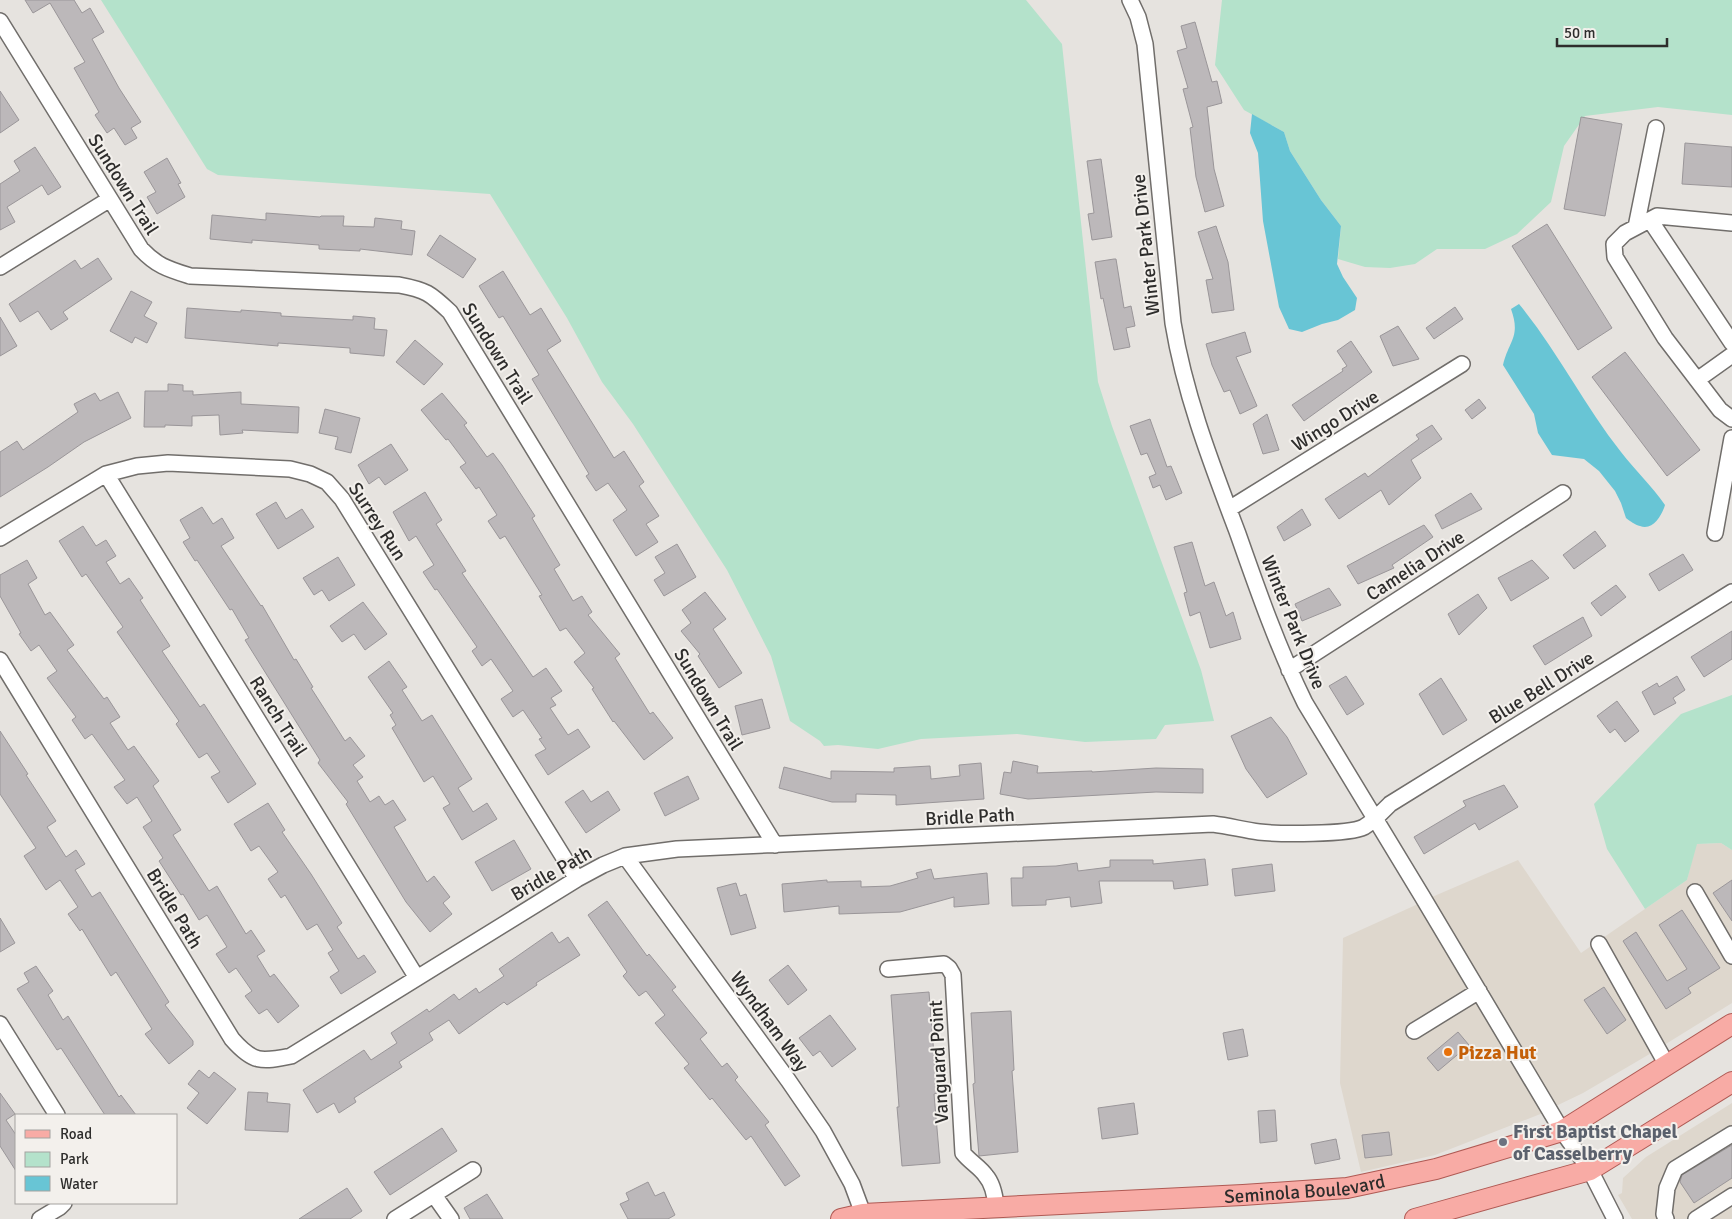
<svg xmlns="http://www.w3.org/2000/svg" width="1732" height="1219" viewBox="0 0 1732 1219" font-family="Signika,sans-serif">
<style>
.built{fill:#ded7cd}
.green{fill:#b4e2cb}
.water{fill:#68c5d5}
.building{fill:#bcb8ba;stroke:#9a9699}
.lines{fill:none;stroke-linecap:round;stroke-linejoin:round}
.minor-casing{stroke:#716e6b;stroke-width:18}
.major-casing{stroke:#af5a54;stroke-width:22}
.minor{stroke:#fff;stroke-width:15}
.major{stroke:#f8aba5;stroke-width:20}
.food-dot{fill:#e8710a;stroke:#f3f0ec;stroke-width:2}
.worship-dot{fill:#6b7280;stroke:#f3f0ec;stroke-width:2}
.labels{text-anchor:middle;stroke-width:4;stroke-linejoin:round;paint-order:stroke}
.street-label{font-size:19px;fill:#2e2d2c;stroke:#f3f0ec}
.food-label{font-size:19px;font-weight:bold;fill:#c56008;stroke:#f3f0ec;text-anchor:start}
.worship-label{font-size:19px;font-weight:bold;fill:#5b616d;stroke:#f3f0ec;text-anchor:start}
</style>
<rect width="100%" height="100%" fill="#e6e3df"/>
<!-- built -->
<path class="built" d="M1721 843 1732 850V1003L1648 1055 1583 1093 1556 1106 1432 897 1518 860 1581 953 1687 880 1696 844Z
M1418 904 1543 1113 1435 1155 1361 1172 1340 1083 1343 938Z
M1732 1103V1219H1632L1618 1195 1622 1193 1623 1178 1646 1157Z"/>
<!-- green -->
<path class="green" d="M101 0H1026L1062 44 1098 382 1112 426 1201 670 1214 721 1165 725 1156 739 1085 742 1017 734 921 739 878 749 838 745 824 746 820 741 790 721 771 656 727 570 633 424 602 382 567 318 490 194 218 175 207 169Z
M1222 0H1732V115L1658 107 1585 116 1564 146 1551 202 1517 234 1485 249H1437L1415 264 1390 268 1365 267 1338 259 1341 226 1321 200 1290 151 1284 132 1244 110 1215 65Z
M1732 695V850L1721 843 1697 844 1687 880 1645 909 1607 849 1594 804 1681 714Z"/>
<!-- water -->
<path class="water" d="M1252 114 1284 132 1290 151 1321 200 1341 226 1337 264 1343 277 1357 298 1355 310 1338 320 1322 324 1302 332 1289 329 1279 307 1263 221 1258 153 1250 133Z
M1519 304C1557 350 1584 405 1621 452 1635 470 1652 486 1665 505 1662 515 1653 531 1640 526 1635 525 1630 521 1626 518L1621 503 1615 491 1599 471 1584 459 1552 455 1538 433 1534 414 1503 365C1509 340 1521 337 1511 309Z"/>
<!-- building -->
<path class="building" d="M25 0H74L82 13 90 8 104 32 92 39 119 88 141 122 131 128 137 138 125 145 114 128 107 133 95 115 99 112 74 68 85 62 50 3 33 13Z
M1195 22 1212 82 1217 81 1222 103 1207 107 1214 169 1224 206 1205 212 1196 177 1190 128 1193 127 1183 89 1188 88 1177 51 1187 48 1181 26Z
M0 91 19 120 0 133Z
M1581 117 1622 124 1605 216 1564 209Z
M1685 143 1732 147V187L1682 184Z
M35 147 61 187 48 195 42 185 7 207 15 222 0 230V184L20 171 14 161Z
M167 158 181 183 178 184 185 197 157 214 147 197 156 192 144 172Z
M1101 159 1112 237 1092 240 1088 214 1094 213 1087 161Z
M266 213 320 217 321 216H344L343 226 374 227 375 218 402 221 401 229 415 231 412 255 360 249V251L319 249V245L252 240V243L210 239 212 215 266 220Z
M1547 224 1612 328 1578 350 1512 246Z
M1216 226 1228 262 1234 310 1212 313 1206 280 1213 279 1198 232Z
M440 235 476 259 463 278 427 255Z
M98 258 112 279 63 312 68 319 51 330 38 311 20 322 9 304 75 260 81 269Z
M1114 259H1116L1124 308 1131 306 1135 326 1126 328 1130 347 1114 350 1103 298 1101 299 1095 262Z
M503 271 530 315 541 308 561 341 547 350 614 458 624 451 644 482 639 486 659 516 646 524 658 542 636 556 613 520 627 510 608 483 596 491 586 476 589 474 532 379 539 375 503 316 499 318 479 286Z
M131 291 152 302 144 316 157 323 147 343 135 337 132 343 110 331Z
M1455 307 1463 319 1434 339 1426 328Z
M187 308 241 312V310L281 313V316L353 320V316L375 318 374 329 387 330 384 356 350 353V348L278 343V346L185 338Z
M0 317 17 346 0 356Z
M1398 326 1419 359 1393 366 1380 336Z
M1245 332 1251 352 1236 357 1257 406 1240 414 1230 390 1224 392 1212 365 1206 344Z
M415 340 443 364 424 385 396 362Z
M1351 341 1372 372 1304 421 1292 405 1343 371 1342 369 1347 366 1337 351Z
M1625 352 1700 450 1667 476 1592 377Z
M168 384 183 385V391H193V395L241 392V404L299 407 298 433 242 430 243 433 220 435 219 415 192 416V426L165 425V427H144L145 391H168Z
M118 392 131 418 84 442 48 467 0 497V452L17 441 23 450 78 412 74 404 95 393 100 401Z
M442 393 467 423 464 425 487 457 493 453 502 465 535 516 532 518 560 565 554 569 573 601 582 596 592 612 588 615 620 654 615 658 650 714 653 712 673 738 644 760 614 721 613 722 592 689 594 688 574 662 585 653 566 628 560 631 539 596 542 595 505 536 500 539 488 521 497 515 479 487 476 489 460 467 466 463 448 439 446 440 421 410Z
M1479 399 1486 408 1472 419 1465 410Z
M325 409 360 418 351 453 335 449 338 437 319 433Z
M1267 414 1279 450 1263 454 1253 424Z
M1150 419 1167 467 1171 466 1182 493 1166 500 1160 485 1153 488 1149 477 1156 474 1147 453 1141 455 1130 426Z
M1432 425 1442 439 1411 460 1421 478 1389 505 1381 490 1339 519 1325 499 1365 473 1368 477 1419 439 1416 435Z
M391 444 408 470 385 485 379 477 369 484 358 465Z
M425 492 442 520 436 524 466 571 462 573 533 677 546 668 562 691 551 698 556 705 550 708 568 735 578 729 590 747 548 775 535 755 546 749 539 739 542 738 523 710 513 717 501 699 513 691 491 659 482 666 472 651 477 647 437 589 435 590 423 572 434 565 416 536 409 541 393 512Z
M1471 493 1482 509 1442 529 1435 515Z
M276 502 286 519 302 509 314 527 278 549 256 514Z
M202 507 213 524 222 518 234 538 221 546 261 606 262 605 294 660 296 659 313 687 311 688 345 741 350 737 365 756 353 765 363 777 357 781 370 802 379 796 385 805 393 800 406 820 394 827 427 882 434 876 450 897 443 903 452 914 430 932 406 902 346 804 348 802 318 763 320 760 245 640 249 638 232 609 230 610 197 560 195 561 183 542 190 538 180 520Z
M1302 509 1311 525 1284 541 1277 527Z
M1424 525 1433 537 1392 565 1394 568 1358 584 1347 566Z
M83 526 96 546 106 540 116 556 106 562 120 584 129 578 143 598 140 600 170 646 162 651 200 707 204 704 256 784 228 803 211 777 220 772 207 753 199 758 176 724 179 721 117 632 123 627 86 574 82 577 59 541Z
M1595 531 1606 546 1574 569 1563 555Z
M1192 542 1205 586 1214 582 1226 616 1233 612 1241 639 1210 648 1200 612 1190 616 1184 593 1187 592 1174 547Z
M677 544 696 577 664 596 654 580 665 573 655 557Z
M1683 554 1693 570 1659 591 1649 574Z
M338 557 355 585 329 601 322 590 314 595 303 578Z
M27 560 37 578 28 584 45 615 50 612 74 645 67 650 104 699 107 697 120 717 110 723 128 750 134 746 159 781 153 786 181 830 173 835 209 891 217 886 246 934 251 930 265 951 257 956 270 977 274 974 299 1006 278 1023 267 1009 259 1014 245 996 252 991 236 968 229 973 216 954 227 947 207 915 199 920 183 894 181 895 159 861 163 858 143 827 152 821 137 797 127 804 114 787 125 780 92 734 85 739 72 720 76 717 47 678 57 671 39 645 31 651 19 634 21 633 0 596V575Z
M1532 560 1549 578 1511 601 1498 578Z
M1616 585 1626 597 1601 616 1591 603Z
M1329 588 1341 605 1302 621 1295 604Z
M705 592 726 619 713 629 742 673 719 688 698 656 700 654 681 631 691 623 682 610Z
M1478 594 1487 608 1459 635 1448 614Z
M363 602 387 634 365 650 354 634 342 642 330 626Z
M1583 617 1592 636 1545 665 1533 646Z
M1732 631V659L1704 677 1691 657Z
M389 661 407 687 402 690 422 721 432 715 472 779 458 788 473 812 487 803 497 819 462 840 443 808 450 804 433 776 424 782 392 728 396 725 390 715 393 713 368 677Z
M1346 676 1364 704 1347 715 1329 686Z
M1677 676 1685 690 1673 698 1676 703 1654 715 1642 692 1657 683 1659 687Z
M1441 678 1467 720 1443 735 1419 694Z
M762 699 770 728 742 735 735 706Z
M1617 701 1639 731 1625 742 1615 729 1610 733 1597 716Z
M1271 717 1287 737 1307 774 1267 798 1246 769 1231 736Z
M0 731 28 774 26 775 56 821 47 827 66 857 76 850 85 864 75 870 92 897 100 892 169 1002 165 1005 193 1041V1045L169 1064 145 1034 152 1029 116 972 111 976 82 929 80 931 68 914 78 907 60 880 46 890 24 856 36 848 0 794Z
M1013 761 1038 766 1037 773 1092 771V772L1156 768 1203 769V793L1156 792 1028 799 1000 794 1004 772 1011 773Z
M981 763 984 799 896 805V795L856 794V802H832L779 788 784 767 831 779V771L894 772V768L930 766 931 779 960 776 959 765Z
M688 776 699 799 665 816 654 793Z
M1504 785 1518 807 1479 830 1475 823 1424 854 1414 837 1466 806 1463 801Z
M583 790 591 802 608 791 620 810 586 833 565 802Z
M268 803 285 830 282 832 311 874 342 923 337 927 358 959 364 955 376 972 341 994 330 977 339 971 328 953 333 950 317 924 307 930 285 895 281 898 268 879 278 872 259 846 251 851 234 824Z
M514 840 531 869 492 891 475 862Z
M1205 859 1208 885 1174 889 1173 881H1099L1102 903 1071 907 1070 897 1046 900V905L1012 906 1011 878H1023V867L1056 866 1077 863 1078 871 1110 867V860H1153V864Z
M1272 864 1275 891 1235 896 1232 869Z
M931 869 934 879 987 873 989 904 954 907V897L900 912 839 914V906L784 912 782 884 827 880V882L861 881V887L890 886 918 878 916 873Z
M1732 880V921L1713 893Z
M736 883 740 896 746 894 756 928 731 935 717 888Z
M607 901 647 956 649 954 676 987 672 990 707 1033 700 1039 722 1067 727 1063 738 1077 735 1080 769 1122 765 1125 800 1176 785 1186 751 1136 746 1140 712 1098 710 1100 684 1068 689 1064 655 1023 665 1015 646 991 639 996 623 976 627 972 588 915Z
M1682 910 1720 968 1688 988 1691 993 1666 1009 1623 941 1636 932 1667 981 1687 969 1659 925Z
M0 918 15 943 0 952Z
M552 932 559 943 568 937 580 955 536 983 537 985 507 1005 504 1002 459 1034 449 1020 429 1033 433 1040 399 1062 402 1067 354 1098 356 1102 339 1113 334 1103 317 1113 303 1090 364 1050 371 1060 397 1043 391 1033 427 1009 429 1012 454 994 459 1000 476 988 479 993 504 976 499 969Z
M788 965 807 990 788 1005 769 980Z
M36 966 53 991 48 995 63 1020 68 1016 119 1097 121 1095 136 1115H105L61 1048 57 1050 17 989 29 982 24 973Z
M1604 987 1626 1020 1607 1034 1584 1000Z
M929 992 937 1093 934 1094 940 1163 902 1166 897 1107H899L891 995Z
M1011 1011 1014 1070 1012 1071 1018 1152 979 1156 973 1084 975 1083 971 1013Z
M830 1015 856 1049 832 1067 820 1051 813 1056 799 1038Z
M1243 1029 1248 1056 1228 1060 1223 1033Z
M1458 1032 1469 1045 1438 1071 1427 1058Z
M199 1070 209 1078 214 1072 236 1089 207 1124 187 1108 199 1093 188 1084Z
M248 1092 268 1093 267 1102 290 1104 288 1132 245 1130Z
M0 1093 15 1114 6 1120 16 1135V1171L0 1146Z
M1134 1103 1138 1134 1102 1139 1098 1108Z
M1275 1110 1277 1141 1260 1143 1258 1111Z
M442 1128 457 1151 390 1195 374 1172Z
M1389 1132 1392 1155 1365 1158 1362 1135Z
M1336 1139 1340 1159 1315 1164 1311 1144Z
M1732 1145V1178L1694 1203 1680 1182 1682 1175Z
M648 1182 655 1196 664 1192 675 1215 668 1219H628L620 1204 629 1200 626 1193Z
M347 1188 362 1211 350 1219H299Z
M487 1194 503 1219H470L464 1208Z"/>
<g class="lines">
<defs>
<path id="minor" d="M1130 0 1138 17 1145 44 1173 323C1185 396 1212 465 1238 534 1258 591 1278 648 1305 703L1422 896 1562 1131 1590 1170 1615 1219
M0 21 141 249C157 266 168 269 190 276L399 285C426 290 430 293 450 312L775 845
M1650 220 1732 343
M1732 223 1657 216 1625 233 1614 244 1615 257 1665 338 1720 410 1732 419
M1636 227 1656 128
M0 267 110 199
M1697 380 1732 355
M106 474 417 978
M1229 509 1462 364
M1715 533 1732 438
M0 538 106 474 137 466 168 463 290 469 310 474 327 482 342 499 577 879
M0 660 232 1039C253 1063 261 1062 291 1056L577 879 603 865 625 856 677 849 1213 824C1229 826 1244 830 1259 832 1277 834 1349 835 1364 827 1374 821 1382 812 1390 804L1732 592
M1289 670 1563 493
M625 856 788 1080 823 1131 852 1184 865 1219
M1695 892 1732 956
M1599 944 1667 1065
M888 969 944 964 949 968 953 975 963 1153C970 1162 980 1167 986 1176 993 1184 995 1196 996 1206
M0 1024 57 1115
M1414 1031 1479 991
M434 1195 451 1219
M40 1219 60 1207 64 1203
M395 1219 473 1170
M1666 1219 1664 1214 1667 1188 1675 1169 1732 1134
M1696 1219 1732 1196"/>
<g id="major">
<path id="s1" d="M841 1219 863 1214 1243 1195 1347 1188 1436 1169 1562 1131 1732 1024"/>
<path d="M1415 1219 1590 1170 1732 1082"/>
</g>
</defs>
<!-- minor casing -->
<use href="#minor" class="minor-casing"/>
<!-- major casing -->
<use href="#major" class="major-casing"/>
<!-- minor -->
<use href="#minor" class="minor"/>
<!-- major -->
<use href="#major" class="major"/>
</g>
<!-- markers -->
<circle class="food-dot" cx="1448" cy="1052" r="5"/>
<circle class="worship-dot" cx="1503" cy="1142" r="5"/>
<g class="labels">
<!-- street labels -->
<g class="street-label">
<text transform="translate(124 184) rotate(58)" y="7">Sundown Trail</text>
<text transform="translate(1145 245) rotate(-96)" y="7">Winter Park Drive</text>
<text transform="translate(498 353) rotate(58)" y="7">Sundown Trail</text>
<text transform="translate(1335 420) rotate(-32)" y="7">Wingo Drive</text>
<text transform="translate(378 521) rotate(57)" y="7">Surrey Run</text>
<text transform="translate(1415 565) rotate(-33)" y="7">Camelia Drive</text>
<text transform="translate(1294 622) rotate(68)" y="7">Winter Park Drive</text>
<text transform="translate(1541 687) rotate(-32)" y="7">Blue Bell Drive</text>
<text transform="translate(709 699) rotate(59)" y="7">Sundown Trail</text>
<text transform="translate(279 716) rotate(58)" y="7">Ranch Trail</text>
<text transform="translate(970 816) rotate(-3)" y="7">Bridle Path</text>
<text transform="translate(551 873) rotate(-30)" y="7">Bridle Path</text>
<text transform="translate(175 908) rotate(59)" y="7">Bridle Path</text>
<text transform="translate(770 1021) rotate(54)" y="7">Wyndham Way</text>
<text transform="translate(938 1062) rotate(-93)" y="7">Vanguard Point</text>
<text dy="7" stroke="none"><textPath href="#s1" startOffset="465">Seminola Boulevard</textPath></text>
</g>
<!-- food labels -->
<g class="food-label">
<text x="1458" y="1059">Pizza Hut</text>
</g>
<!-- worship labels -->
<g class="worship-label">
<text x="1513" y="1138">First Baptist Chapel<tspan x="1513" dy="22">of Casselberry</tspan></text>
</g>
</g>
<!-- legend -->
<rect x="15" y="1114" width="162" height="90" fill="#f3f0ec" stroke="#a4a29f"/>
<rect x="25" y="1130" width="25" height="8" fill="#f8aba5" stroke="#a4a29f"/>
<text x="60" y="1139" font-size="15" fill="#2e2d2c">Road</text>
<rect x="25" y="1152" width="25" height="15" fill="#b4e2cb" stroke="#a4a29f"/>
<text x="60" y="1164" font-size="15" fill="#2e2d2c">Park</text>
<rect x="25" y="1176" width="25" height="15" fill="#68c5d5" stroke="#a4a29f"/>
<text x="60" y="1189" font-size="15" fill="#2e2d2c">Water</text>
<!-- scale -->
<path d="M1557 38v8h110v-8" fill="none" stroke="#2e2d2c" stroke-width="2.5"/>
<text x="1564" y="38" font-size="15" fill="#2e2d2c" stroke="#f3f0ec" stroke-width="4" paint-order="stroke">50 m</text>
</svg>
